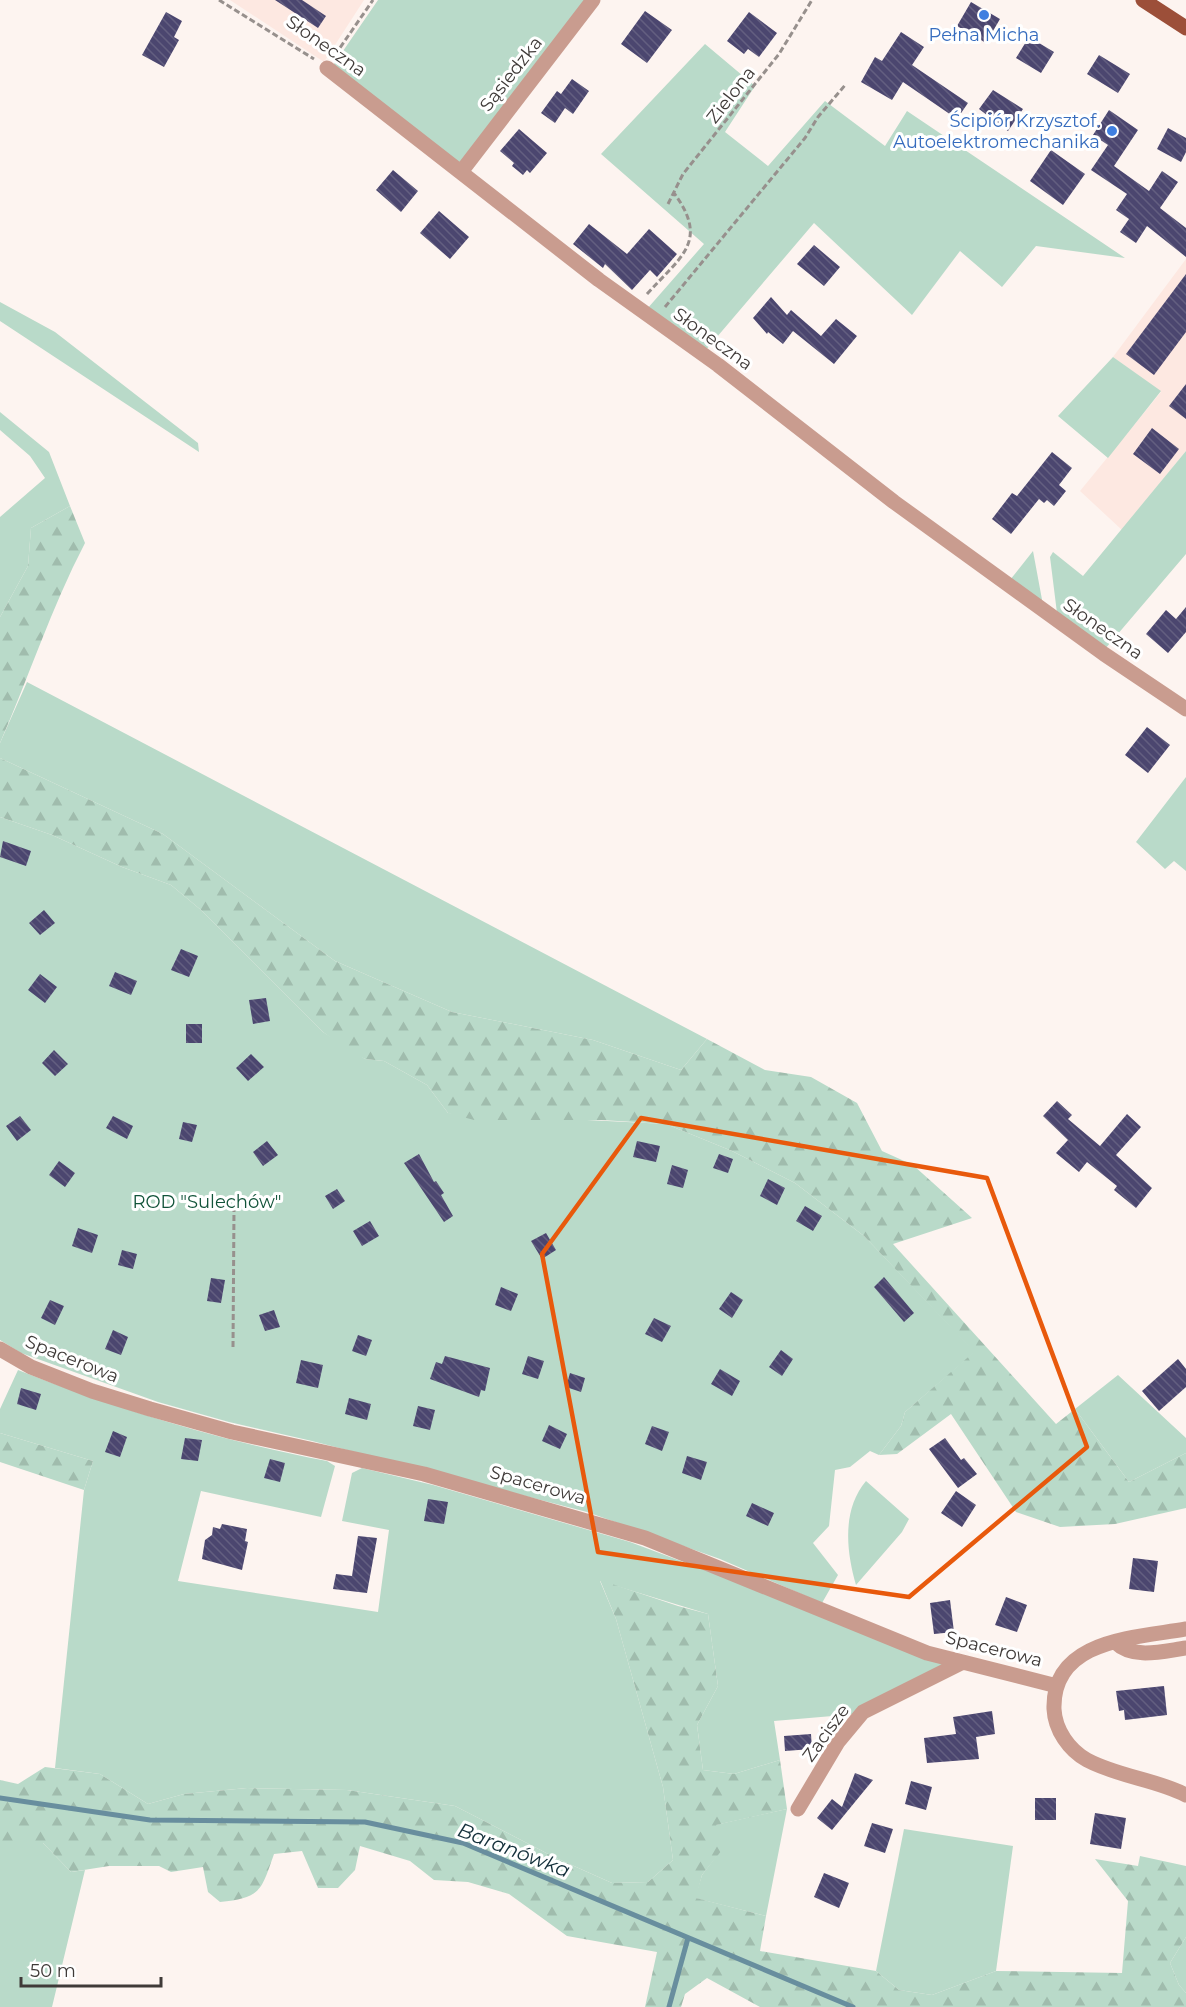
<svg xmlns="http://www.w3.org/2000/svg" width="1186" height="2007" viewBox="0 0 1186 2007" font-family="Montserrat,sans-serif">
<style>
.built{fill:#fde8e1}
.green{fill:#b9dac9}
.forest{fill:url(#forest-firs)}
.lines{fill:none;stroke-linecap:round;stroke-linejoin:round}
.stream{stroke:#688e9e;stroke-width:5}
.building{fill:url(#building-back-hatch)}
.path{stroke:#97908d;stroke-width:3;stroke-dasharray:6 3;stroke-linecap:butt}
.minor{stroke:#c99c8f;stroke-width:15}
.major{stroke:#9c4f39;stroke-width:15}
.marked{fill:none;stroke:#e8590c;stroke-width:4.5;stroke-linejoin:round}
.shop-dot{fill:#3f7fe0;stroke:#fff;stroke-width:2}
.labels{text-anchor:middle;stroke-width:6;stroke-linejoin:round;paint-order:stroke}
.shop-label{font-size:18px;fill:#366cbe;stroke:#fff}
.street-label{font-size:18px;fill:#3f3a38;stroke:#fff}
.park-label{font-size:18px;fill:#115339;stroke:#fff}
.water-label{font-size:20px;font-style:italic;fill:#132f3a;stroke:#fff}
</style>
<defs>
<pattern id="forest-firs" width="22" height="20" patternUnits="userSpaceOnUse" patternTransform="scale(1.5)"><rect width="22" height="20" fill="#b9dac9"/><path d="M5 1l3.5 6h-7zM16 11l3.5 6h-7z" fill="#a0bcad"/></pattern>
<pattern id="building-back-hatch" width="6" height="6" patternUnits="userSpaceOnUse" patternTransform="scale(1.5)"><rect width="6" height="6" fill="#4b466f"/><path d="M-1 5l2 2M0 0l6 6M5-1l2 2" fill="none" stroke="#635f80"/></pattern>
</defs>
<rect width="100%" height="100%" fill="#fdf4f0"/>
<!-- built -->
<path class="built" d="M230 0H364L324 62Z
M1186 259V451L1122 530 1080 491 1161 392 1113 357Z"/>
<!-- green -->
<path class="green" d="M378 0H587L465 168 332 67Z
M705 44 755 86 725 132 768 166 825 101 885 146 907 111 1125 258 1036 246 1002 287 960 251 912 315 814 223 705 351 647 309 704 244 601 154Z
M0 302 55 332 198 443 199 452 0 321Z
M1113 357 1161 391 1108 458 1058 416Z
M0 412 49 452 70 506 31 528 28 566 0 617V517L45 478 30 456 0 430Z
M1186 451V554L1105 649 1057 613 1050 557 1053 552 1083 576Z
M1033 551 1043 605 1010 580Z
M27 682 707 1039 681 1070 593 1040 452 1012 335 961 163 834 0 758V743Z
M1186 777V871L1174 861 1165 869 1136 842Z
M0 817 52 835 122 867 171 885 201 910 323 1032 365 1059 384 1061 427 1085 448 1113 666 1124 732 1151 795 1183 864 1236 975 1352 905 1412 901 1426 879 1455 870 1451 850 1467 835 1470 829 1526 813 1543 838 1575 822 1603 720 1559 587 1512 312 1441 229 1422 158 1402 21 1353 0 1340Z
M18 1370C118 1409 221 1441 327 1461L335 1466 321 1517 201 1491 178 1581 378 1612 389 1530 342 1521 352 1473 362 1468 433 1485 630 1542 952 1663 856 1714 774 1721 780 1760 734 1774 703 1770 697 1725 718 1686 708 1614 600 1581 616 1619 663 1787 673 1860 648 1882 612 1883 556 1858 455 1806 347 1790 247 1788 184 1794 148 1804 100 1774 55 1768 84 1490 93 1461 0 1433V1409Z
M1118 1375 1186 1438V1453L1129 1482 1075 1409Z
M866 1481 909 1519 902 1532 856 1585C846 1550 842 1510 866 1481Z
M787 1809 766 1916 695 1898 702 1875 721 1850 715 1825Z
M904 1829 1013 1846 996 1971 932 1995 899 1990 876 1971Z
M0 1843H43L71 1872 85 1870 52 2007H0Z
M1186 1937V1993L1179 1985 1170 1963Z"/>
<!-- forest -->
<path class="forest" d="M70 506 85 543C51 608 29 677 0 743V617L28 566 31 528Z
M0 758 163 834 335 961 452 1012 593 1040 681 1070 707 1039 765 1070 811 1077 857 1103 882 1151 913 1165 972 1218 893 1244 1056 1424 1075 1409 1129 1482 1186 1453V1508L1115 1524 1060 1527 1016 1512 951 1414 897 1454 879 1455 901 1426 905 1412 974 1352 864 1236 795 1183 732 1151 666 1124 601 1120H474L448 1113 427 1085 384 1061 365 1059 350 1052 323 1032 201 910 171 885 122 867 52 835 0 817Z
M0 1433 93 1461 84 1490 0 1462Z
M600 1580 678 1606 708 1614 718 1686 697 1725 703 1770 734 1774 780 1760 787 1809 716 1825 722 1850 702 1875 696 1898 766 1916 760 1951 876 1971 899 1990 932 1995 996 1971 1122 1973 1128 1901 1095 1859 1138 1866 1140 1856 1186 1866V1937L1170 1963 1179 1985 1186 1993V2007H760L707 1978 685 1994 681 2007H645L657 1952 567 1936 509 1894 468 1882 434 1880 410 1861 360 1846 355 1870 338 1888H318L302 1851 274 1854C261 1891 261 1898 220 1902L208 1892 203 1867 171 1872 159 1866H109L71 1872 43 1843H0V1780L18 1784 45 1767 100 1774 148 1804 184 1794 247 1788 347 1790 455 1806 556 1858 612 1883 648 1882 673 1860 663 1787 616 1619Z"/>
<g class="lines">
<!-- stream -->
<path class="stream" d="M0 1798 150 1820 365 1822 463 1843 853 2007
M669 2007 688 1938"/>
</g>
<!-- building -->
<path class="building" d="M275 0H302L326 16 318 28Z
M971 2 1000 19 986 43 957 26Z
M645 11 672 30 647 63 621 44Z
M166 12 182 21 174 37 179 40 164 67 142 55Z
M749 12 777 33 759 57 748 49 744 54 727 41Z
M901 32 924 47 912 65 968 103 957 119 903 82 892 100 861 82 875 57 882 61Z
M1029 37 1054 52 1041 73 1016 58Z
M1099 55 1130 74 1118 93 1087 74Z
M572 79 589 91 573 114 565 108 555 123 541 113 557 91 561 94Z
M993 90 1023 109 1008 131 979 109Z
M1109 110 1138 130 1114 166 1149 191 1162 171 1178 182 1160 208 1186 228V257L1147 226 1136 243 1120 232 1129 219 1116 210 1127 194 1091 170 1108 145 1093 135Z
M1168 128 1186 138V152L1181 162 1157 149Z
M519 129 547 153 530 173 527 170 523 175 512 166 514 163 500 151Z
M1051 150 1085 174 1063 205 1030 181Z
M393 170 418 191 401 212 376 190Z
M439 211 469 237 450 259 420 233Z
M589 224 627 254 649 229 677 254 657 277 650 270 632 290 605 264 603 268 573 244Z
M814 245 840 267 824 286 797 264Z
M1186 274V332L1154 375 1126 354Z
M771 297 787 315 791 310 821 336 836 319 857 336 834 364 793 331 783 344 768 332 767 334 753 318Z
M1186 384V419L1169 406Z
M1152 428 1179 449 1160 474 1133 454Z
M1052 452 1072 468 1059 485 1066 491 1054 506 1047 500 1044 503 1039 499 1011 534 992 519 1012 493 1017 496Z
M1186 607V632L1168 653 1146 634 1166 610 1176 619Z
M1147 727 1170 745 1148 773 1125 755Z
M3 841 31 851 26 866 0 857Z
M44 910 55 923 40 935 29 923Z
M181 949 198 956 189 977 171 970Z
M115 972 137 981 131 995 109 986Z
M40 974 57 987 45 1003 28 990Z
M266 998 270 1021 253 1024 249 1000Z
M186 1024H202V1043H186Z
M54 1050 68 1064 55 1076 42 1063Z
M251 1054 264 1067 248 1081 236 1068Z
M1057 1101 1072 1115 1068 1119 1100 1146 1127 1114 1141 1127 1116 1155 1152 1188 1136 1208 1114 1190 1117 1186 1087 1162 1079 1172 1056 1153 1068 1140 1043 1116Z
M20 1116 31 1130 17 1141 6 1126Z
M113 1116 133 1126 127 1139 106 1128Z
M183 1122 197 1125 192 1142 179 1139Z
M267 1141 278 1155 263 1166 253 1152Z
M637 1141 660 1146 656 1162 633 1157Z
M419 1154 434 1182 436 1181 444 1193 441 1195 453 1216 444 1222 404 1163Z
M719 1154 733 1159 728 1173 713 1168Z
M59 1161 75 1173 65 1187 49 1175Z
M672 1165 688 1170 683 1188 667 1184Z
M768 1179 785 1188 777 1205 760 1196Z
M337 1189 345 1201 333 1209 325 1196Z
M805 1206 822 1216 813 1231 796 1221Z
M370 1221 379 1236 362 1246 353 1231Z
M78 1228 98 1235 92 1253 72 1246Z
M546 1233 556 1250 542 1259 531 1241Z
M122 1250 137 1254 133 1269 118 1265Z
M884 1277 914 1313 904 1322 874 1287Z
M211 1278 225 1280 221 1303 207 1301Z
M501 1287 518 1294 511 1311 495 1305Z
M731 1292 743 1300 732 1318 719 1309Z
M50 1300 64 1306 55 1325 41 1318Z
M274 1310 280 1327 265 1331 259 1315Z
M654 1318 671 1326 662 1342 645 1334Z
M113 1330 128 1337 121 1355 105 1349Z
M358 1335 372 1340 366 1356 352 1351Z
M781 1350 793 1359 782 1376 769 1367Z
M445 1356 490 1368 485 1391 481 1390 479 1397 430 1379 436 1362 442 1364Z
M528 1356 544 1361 538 1379 522 1374Z
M1178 1359 1186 1369V1387L1159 1411 1142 1391Z
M301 1360 323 1365 318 1388 296 1383Z
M720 1369 740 1381 732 1396 711 1384Z
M570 1373 585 1378 581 1392 566 1387Z
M21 1388 41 1394 36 1410 17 1404Z
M349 1398 371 1404 367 1420 345 1414Z
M418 1406 435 1410 430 1430 413 1426Z
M549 1425 567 1434 560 1449 542 1441Z
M652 1426 669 1432 662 1451 645 1444Z
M113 1431 127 1437 120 1457 105 1452Z
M185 1438 202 1440 198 1461 181 1459Z
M945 1438 961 1460 964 1458 977 1474 958 1488 929 1449Z
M687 1456 707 1462 701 1480 682 1473Z
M270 1459 285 1463 280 1482 264 1478Z
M956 1491 976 1505 962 1527 941 1513Z
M428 1499 448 1502 444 1524 424 1521Z
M752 1503 774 1513 768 1526 746 1516Z
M222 1524 247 1529 245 1541 248 1542 242 1570 202 1559 205 1540 212 1535 213 1527 220 1529Z
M358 1536 377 1538 367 1593 333 1589 336 1574 352 1576Z
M1133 1558 1158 1561 1154 1592 1129 1589Z
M1006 1597 1027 1605 1017 1632 995 1625Z
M950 1600 954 1632 934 1634 930 1603Z
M1164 1686 1167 1715 1125 1720 1124 1710 1119 1711 1116 1691Z
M992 1711 995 1734 976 1737 979 1759 927 1763 924 1738 956 1734 953 1717Z
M811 1734 812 1749 785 1751 784 1736Z
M855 1773 873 1780 832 1830 817 1818 832 1799 842 1807Z
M911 1781 932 1787 926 1810 905 1804Z
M1035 1798H1056V1820H1035Z
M1095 1813 1126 1818 1121 1849 1090 1844Z
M872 1823 893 1829 885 1853 864 1846Z
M824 1873 849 1883 839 1908 814 1897Z"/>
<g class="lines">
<!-- path -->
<path class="path" d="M219 0 314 59
M335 55 373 0
M668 204 683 174 779 54 812 0
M647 294C680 257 710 242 674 193
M665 307 805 138 818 117 846 84
M233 1347 234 1209"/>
<!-- minor -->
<path class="minor" d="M327 68 599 280 718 365 894 502 1104 654 1186 709
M461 172 593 0
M0 1349 31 1367 92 1391 150 1409 232 1432 424 1474 645 1538 927 1653 1057 1686
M1186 1629C1135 1638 1052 1639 1054 1709 1055 1730 1069 1750 1087 1760 1119 1777 1155 1779 1186 1795
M1115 1642C1133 1660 1163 1651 1186 1648
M798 1809 838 1742 863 1712 963 1662"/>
<!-- major -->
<path class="major" d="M1143 0 1186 28"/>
</g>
<!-- marked area -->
<path class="marked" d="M641 1118 987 1178 1087 1447 909 1597 598 1552 542 1254Z"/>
<!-- markers -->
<g class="shop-dot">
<circle cx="984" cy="15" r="6"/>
<circle cx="1112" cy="131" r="6"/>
</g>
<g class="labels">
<!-- shop labels -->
<g class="shop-label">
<text x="984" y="41">Pełna Micha</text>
<text x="1100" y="127" text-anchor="end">Ścipiór Krzysztof.<tspan x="1100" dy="21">Autoelektromechanika</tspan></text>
</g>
<!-- street labels -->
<g class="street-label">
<text transform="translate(326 46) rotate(35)" y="6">Słoneczna</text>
<text transform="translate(511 74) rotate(-52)" y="6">Sąsiedzka</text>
<text transform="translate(731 95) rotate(-52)" y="6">Zielona</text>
<text transform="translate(713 339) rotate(36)" y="6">Słoneczna</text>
<text transform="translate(1103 629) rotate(35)" y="6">Słoneczna</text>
<text transform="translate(72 1359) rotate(22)" y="6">Spacerowa</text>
<text transform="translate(538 1485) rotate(16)" y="6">Spacerowa</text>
<text transform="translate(994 1649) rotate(14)" y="6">Spacerowa</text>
<text transform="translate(826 1733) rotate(-54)" y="6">Zacisze</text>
</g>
<!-- park labels -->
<g class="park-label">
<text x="207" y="1208">ROD "Sulechów"</text>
</g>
<!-- water labels -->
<g class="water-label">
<text transform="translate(514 1850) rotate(21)" y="7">Baranówka</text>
</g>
</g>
<!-- scale -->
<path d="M21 1977v9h140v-9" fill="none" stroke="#3f3a38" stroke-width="3"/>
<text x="30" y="1977" font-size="18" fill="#3f3a38" stroke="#ffffff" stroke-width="4.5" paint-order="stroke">50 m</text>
</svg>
